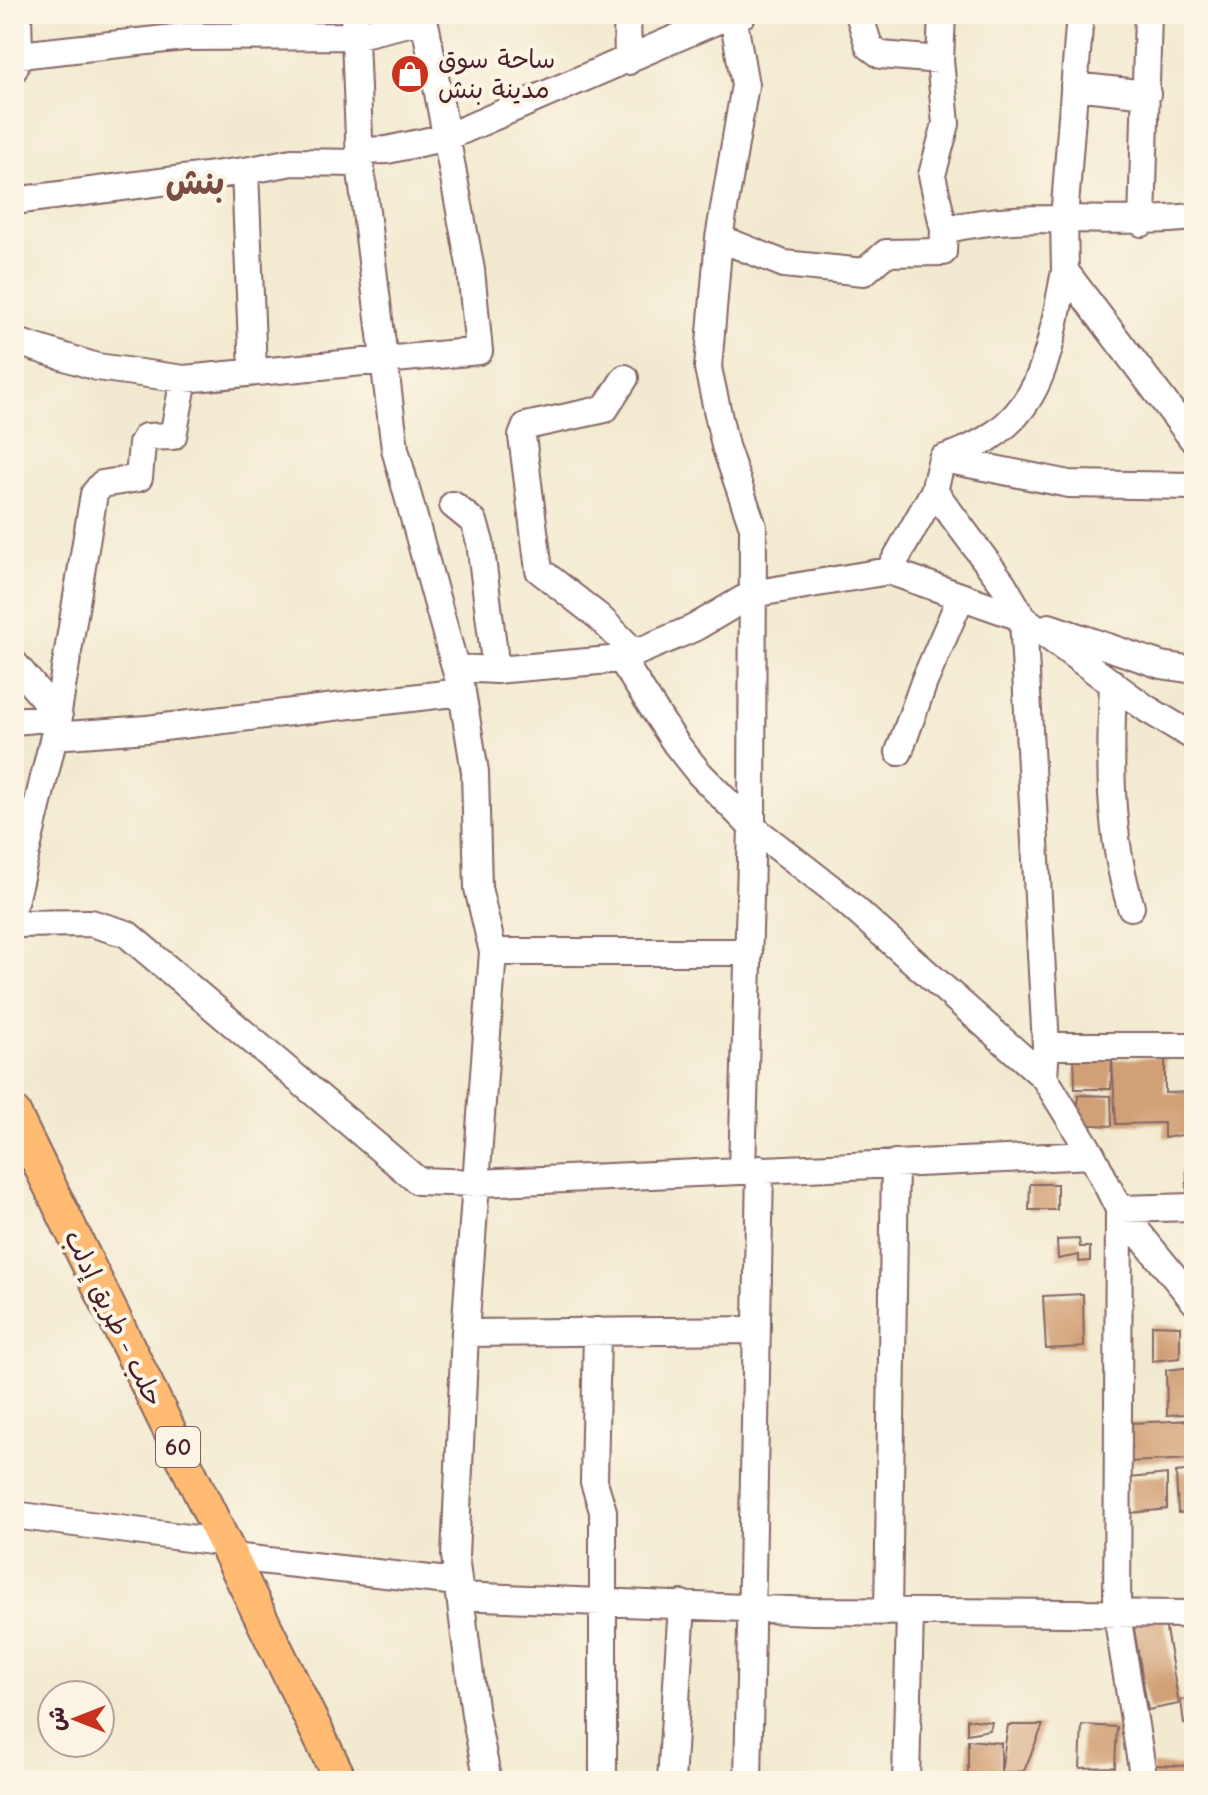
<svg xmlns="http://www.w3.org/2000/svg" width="1208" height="1795" viewBox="0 0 1208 1795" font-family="'Comic Neue','Playpen Sans Arabic',sans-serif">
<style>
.building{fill:#d1a077}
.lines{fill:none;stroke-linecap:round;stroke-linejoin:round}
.minor-casing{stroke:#856665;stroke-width:30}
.major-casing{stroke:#856665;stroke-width:36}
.minor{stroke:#fff;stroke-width:26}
.major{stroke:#ffbb71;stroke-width:32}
.labels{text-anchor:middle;stroke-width:8;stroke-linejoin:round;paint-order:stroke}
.shield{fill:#fcf5e5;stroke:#7f5f63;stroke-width:2}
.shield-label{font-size:24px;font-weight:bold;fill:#4a1f2b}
.poi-label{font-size:26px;fill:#4a1f2b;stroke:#fcf5e5;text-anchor:start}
.street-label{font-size:26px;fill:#4a1f2b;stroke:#fcf5e5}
.district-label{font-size:34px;font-weight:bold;fill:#794c46;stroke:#fcf5e5}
</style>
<rect width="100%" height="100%" fill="#fcf5e5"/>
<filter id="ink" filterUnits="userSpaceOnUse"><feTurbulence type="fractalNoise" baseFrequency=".0125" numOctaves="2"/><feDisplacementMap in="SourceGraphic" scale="16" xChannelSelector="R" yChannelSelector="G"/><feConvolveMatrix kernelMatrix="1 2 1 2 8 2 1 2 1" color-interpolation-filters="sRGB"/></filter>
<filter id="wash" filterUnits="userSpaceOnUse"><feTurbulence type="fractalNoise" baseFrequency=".006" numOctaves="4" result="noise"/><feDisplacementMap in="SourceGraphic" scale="32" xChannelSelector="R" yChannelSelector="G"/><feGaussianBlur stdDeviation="1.8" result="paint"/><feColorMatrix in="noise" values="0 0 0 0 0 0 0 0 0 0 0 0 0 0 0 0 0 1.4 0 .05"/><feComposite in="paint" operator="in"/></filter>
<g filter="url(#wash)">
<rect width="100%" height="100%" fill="#f2ead0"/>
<g id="blocks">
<!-- building -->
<path class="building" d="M1074 1053H1112L1111 1089H1075Z
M1165 1056V1093L1194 1092V1133L1164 1138V1123L1116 1124 1112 1060Z
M1078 1095 1111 1096 1112 1126 1078 1124Z
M1194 1140V1193H1187L1186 1141Z
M1030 1184H1057V1210H1029Z
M1079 1239 1080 1247H1090V1261L1079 1262V1255L1058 1259 1057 1240Z
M1083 1294 1084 1347 1046 1349 1043 1296Z
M1152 1325 1180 1326V1358L1152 1361Z
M1193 1367 1194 1385 1186 1386 1187 1414 1167 1415 1166 1370Z
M1194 1420V1459L1128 1462 1129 1423Z
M1194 1470V1512L1178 1513 1176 1472Z
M1167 1474V1509L1131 1513 1130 1478Z
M1164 1618 1179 1704 1148 1710 1133 1623Z
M1194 1698V1722L1184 1724 1181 1700Z
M967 1719 992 1722 990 1730 967 1734Z
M1008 1725H1043L1024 1771 968 1778V1740L1001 1743V1773Z
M1082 1725 1117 1727 1115 1767 1080 1768Z
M1152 1765 1190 1766V1781H1152Z"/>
</g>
</g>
<g filter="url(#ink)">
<use href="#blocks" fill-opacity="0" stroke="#856665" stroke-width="2"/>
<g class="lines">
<defs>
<path id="minor" d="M354 14 360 163 395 449 462 692 475 772 478 888 493 952 465 1333 455 1556 475 1715 488 1781
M627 14 628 61
M859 14 869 46 881 55 940 60
M1080 14 1064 219 1065 271 1194 441
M733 16 745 85 719 238 708 368 725 446 753 527 752 827 742 1170
M14 69 19 55 18 14
M1074 86 1147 94
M360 151 387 150 447 137 725 17 743 14
M245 171 253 370
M14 201 245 171 292 162 360 163
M1142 223 1148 14
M944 230C1026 209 1110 226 1194 217
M719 238 784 264 864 272 886 253 943 252 944 230 932 175 946 124 940 60 942 14
M1065 271C1047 362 1043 427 942 459L934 491 1003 584 1023 618 1147 709 1194 737
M14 341 97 367 184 379 479 351 471 270 426 28 413 22 354 36 184 37 19 55
M625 378 605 409 526 426 522 436 539 570 599 617 635 653
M944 459 1069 484 1194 486
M453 505 474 522 480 542 496 670
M889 571 934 491
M1049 627 1161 665 1194 670
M621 659 676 744 699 773 752 827 832 889 1044 1077
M14 663 59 717
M456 668 496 670 621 659 694 628 752 594 889 571 1023 618 1046 1046 1044 1077 1092 1155 1119 1209 1194 1301
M1113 683C1110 760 1108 834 1131 907
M14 721 59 717
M54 736 94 494 102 484 139 478 142 444 146 437 173 436 184 379
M899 752 924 682 961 597
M14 902 54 736 147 729 462 692
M14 924 91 923 127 934 418 1181 478 1183 1092 1155
M493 952H749
M1046 1046H1194
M597 1331 594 1482 603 1511V1781
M465 1333 756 1330
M14 1515 226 1543
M233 1557 457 1582
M459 1596 812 1611 1194 1614
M888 1612 895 1163
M671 1781 682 1604
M748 1781 760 1169
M906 1781 910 1612
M1144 1781 1117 1615 1119 1209 1194 1207"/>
<path id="major" d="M14 1113 341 1781"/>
</defs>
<!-- minor casing -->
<use href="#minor" class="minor-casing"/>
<!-- major casing -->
<use href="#major" class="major-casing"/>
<!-- minor -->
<use href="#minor" class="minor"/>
<!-- major -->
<use href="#major" class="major"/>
</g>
</g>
<!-- icons -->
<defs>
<symbol id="shop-disc" viewBox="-11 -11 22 22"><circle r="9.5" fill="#c8321e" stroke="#fcf5e5"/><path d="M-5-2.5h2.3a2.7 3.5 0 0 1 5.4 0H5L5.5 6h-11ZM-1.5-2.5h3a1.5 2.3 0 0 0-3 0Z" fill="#fff"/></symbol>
</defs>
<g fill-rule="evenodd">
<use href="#shop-disc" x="388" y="52" width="44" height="44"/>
</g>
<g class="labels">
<!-- shield labels -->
<rect class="shield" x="156" y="1427" width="44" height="40" rx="6"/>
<g class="shield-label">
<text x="178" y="1455">60</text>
</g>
<!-- poi labels -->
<g class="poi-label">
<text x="438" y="68">ساحة سوق<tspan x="438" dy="30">مدينة بنش</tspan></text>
</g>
<!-- street labels -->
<g class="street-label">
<text transform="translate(114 1318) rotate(64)" y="9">حلب - طريق إدلب</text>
</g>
<!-- district labels -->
<g class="district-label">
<text x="195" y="194">بنش</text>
</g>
</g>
<!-- margin -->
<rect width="1208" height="1795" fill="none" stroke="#fcf5e5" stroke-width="48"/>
<!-- north arrow -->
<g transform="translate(76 1719) rotate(270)"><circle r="38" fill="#fcf5e5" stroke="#b59f9b" stroke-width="2"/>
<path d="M0-6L14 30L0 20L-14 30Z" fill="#c8321e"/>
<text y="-12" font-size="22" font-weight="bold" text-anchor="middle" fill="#4a1f2b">ش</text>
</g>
</svg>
